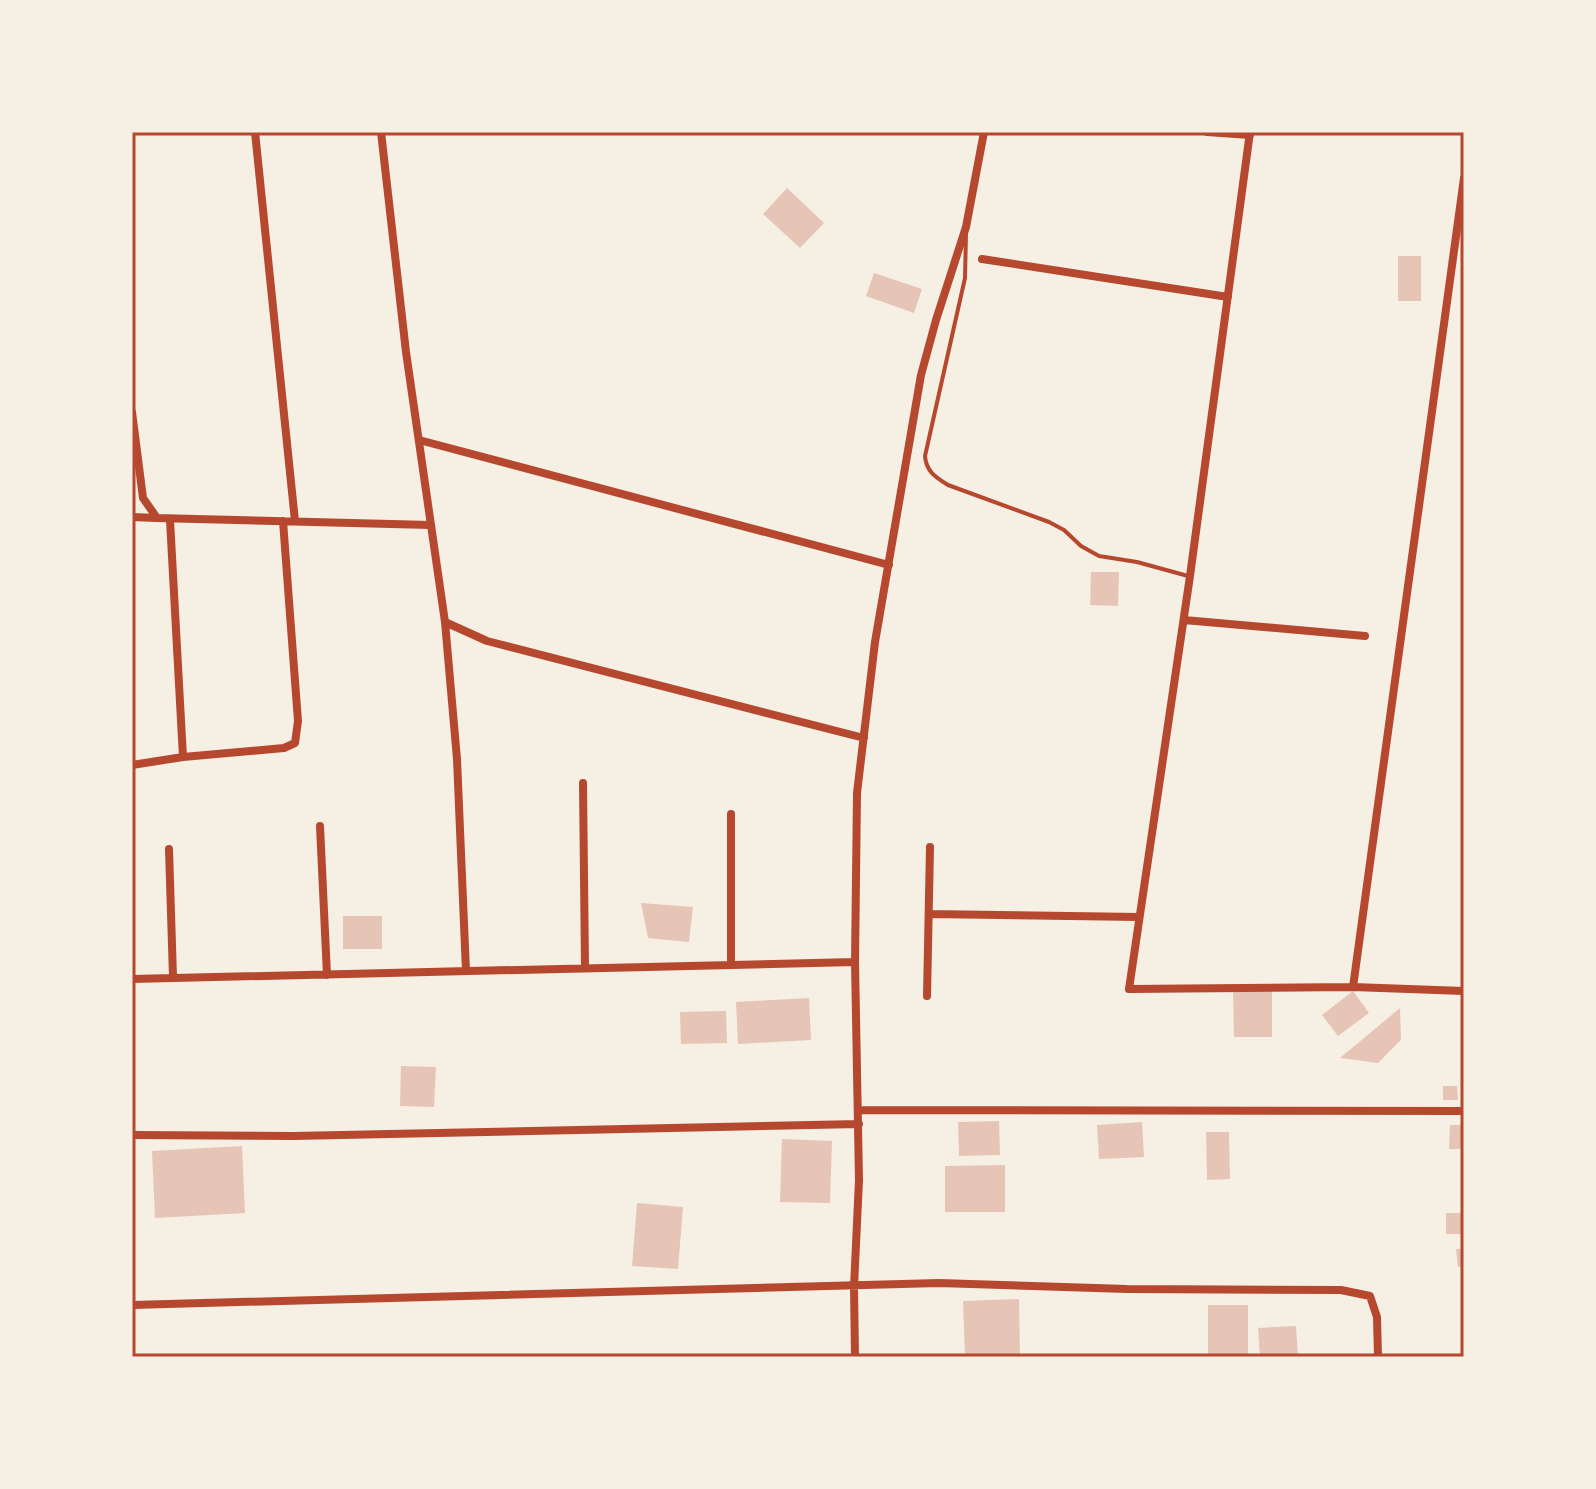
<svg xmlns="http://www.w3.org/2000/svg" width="1596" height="1489" viewBox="0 0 1596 1489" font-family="'Zilla Slab',serif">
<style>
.building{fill:#e6c5b7}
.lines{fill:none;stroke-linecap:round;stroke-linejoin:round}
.service{stroke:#b5482f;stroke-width:4}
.minor{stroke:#b5482f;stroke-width:8}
.neatline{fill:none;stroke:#b5482f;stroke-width:3}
</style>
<rect width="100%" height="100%" fill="#f6efe4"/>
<!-- building -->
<path class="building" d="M787 188 824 223 800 248 763 214Z
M1398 256H1421V301H1398Z
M874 273 922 289 914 313 866 296Z
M1091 572H1119L1118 606 1090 605Z
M641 903 693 907 689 942 648 938Z
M343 916H382V949H343Z
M1233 990H1272V1037H1234Z
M1353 991 1369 1013 1338 1036 1322 1015Z
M809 998 811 1040 738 1044 736 1002Z
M1400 1008 1401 1040 1378 1063 1340 1058Z
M726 1011 727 1043 681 1044 680 1012Z
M401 1066 436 1067 434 1107 400 1106Z
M1443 1086H1457L1458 1100H1443Z
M999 1121 1000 1155 959 1156 958 1122Z
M1142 1122 1144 1157 1099 1159 1097 1125Z
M1450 1125H1464V1149H1449Z
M1206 1132H1229L1230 1179 1207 1180Z
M782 1139 832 1141 830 1203 780 1202Z
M242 1146 245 1213 155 1218 152 1151Z
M1005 1165V1212H945V1166Z
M637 1203 683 1207 678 1269 632 1266Z
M1446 1213H1464V1234H1446Z
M1456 1249H1464V1266L1458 1267Z
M1019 1299 1020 1357H965L963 1301Z
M1208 1305H1248V1357H1208Z
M1296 1326 1298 1357H1260L1258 1328Z"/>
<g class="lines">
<!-- service -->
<path class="service" d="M966 233 965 278 925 456C926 471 935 477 948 485L1049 522 1064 530 1081 546 1099 556 1137 562 1188 576"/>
<!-- minor -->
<path class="minor" d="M255 132 295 521
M381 132 406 352 445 622 487 641 864 738
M1207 132 1250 135
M1250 132 1190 576 1129 989 1353 987 1464 991
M982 259 1228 297
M132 412 143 498 157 518 430 525
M419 440 889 565
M132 517 157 518
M170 520 183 757
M1184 620 1365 636
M445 622 457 759 466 971
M132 765 183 757 284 748 295 743 298 721 283 521
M583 783 585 968
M731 814V965
M320 826 327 975
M169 849 173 977
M929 914 1139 917
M132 979 855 962
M1353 987 1464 178
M927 996 930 847
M859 1110 1464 1111
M132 1135 293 1136 859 1124
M132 1305 939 1283 1127 1289 1341 1290 1370 1296 1377 1317 1378 1357
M855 1357 854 1287 859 1180 855 962 857 793 875 642 921 375 936 320 966 227 984 132"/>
</g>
<!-- border -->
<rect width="1596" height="1489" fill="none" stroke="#f6efe4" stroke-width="268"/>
<rect x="134" y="134" width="1328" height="1221" class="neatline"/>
</svg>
